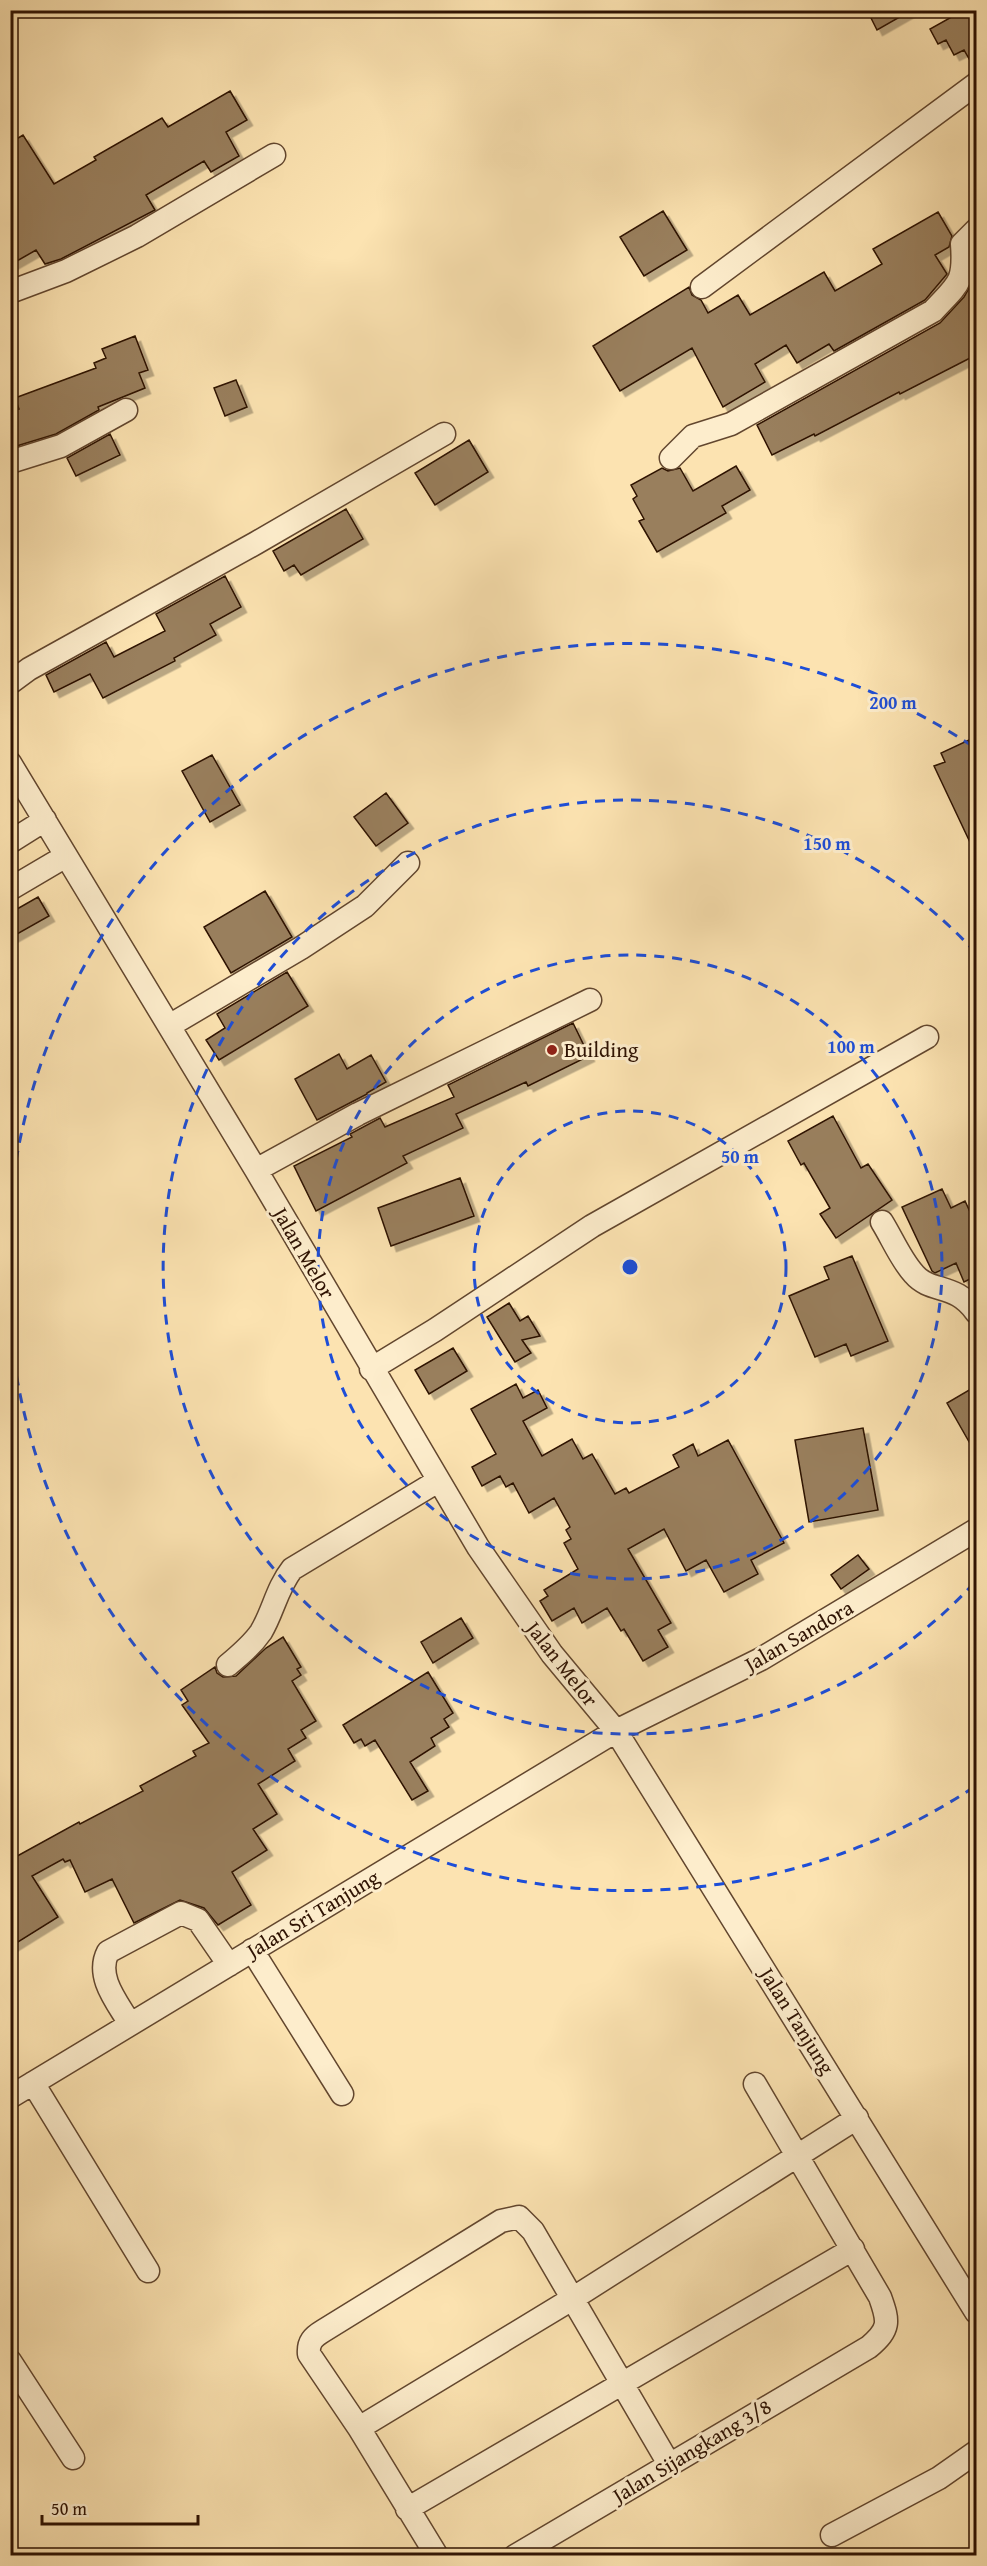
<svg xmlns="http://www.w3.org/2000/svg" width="987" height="2566" viewBox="0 0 987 2566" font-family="'Gentium Book Plus',serif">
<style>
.building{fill:#997f5d;stroke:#2e1202;stroke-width:1.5;filter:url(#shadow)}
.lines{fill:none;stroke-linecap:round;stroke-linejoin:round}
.minor-casing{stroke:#62462e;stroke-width:25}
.minor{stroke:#fdedcc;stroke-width:22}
.ring{fill:none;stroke:#1d4ed8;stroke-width:3;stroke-dasharray:10 8}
.poi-dot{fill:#8f2418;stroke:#fdedcc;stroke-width:2}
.labels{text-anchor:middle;stroke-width:6;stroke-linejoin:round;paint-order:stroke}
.poi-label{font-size:21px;fill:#2e1202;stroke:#fdedcc;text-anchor:start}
.street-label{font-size:21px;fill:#2e1202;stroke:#fdedcc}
.centre{fill:#1d4ed8;stroke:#fdedcc;stroke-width:3}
.ring-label{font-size:18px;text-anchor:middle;font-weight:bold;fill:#1d4ed8;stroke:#fdedcc;stroke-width:6;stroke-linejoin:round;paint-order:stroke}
</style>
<defs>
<filter id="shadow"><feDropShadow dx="5.5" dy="5.5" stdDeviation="0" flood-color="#0004"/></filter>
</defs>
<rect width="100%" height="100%" fill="#fce3b1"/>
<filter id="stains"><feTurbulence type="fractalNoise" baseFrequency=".00333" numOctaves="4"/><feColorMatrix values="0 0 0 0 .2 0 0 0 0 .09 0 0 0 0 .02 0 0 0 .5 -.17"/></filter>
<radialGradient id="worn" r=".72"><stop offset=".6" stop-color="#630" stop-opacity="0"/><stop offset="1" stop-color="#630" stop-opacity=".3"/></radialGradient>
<!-- building -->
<path class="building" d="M867 10H912L877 30Z
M964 10H976V71L964 50 954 55 946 40 938 44 930 29Z
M230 91 247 120 226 132 239 156 211 172 204 161 146 195 155 210 61 259 45 264 36 250 10 265V143L23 135 54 184 96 160 94 157 162 118 168 127Z
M663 211 687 250 644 276 620 237Z
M938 212 952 236 949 247 935 255 947 274 925 300 834 351 829 344 797 363 786 345 755 364 765 382 723 407 692 348 620 391 593 346 689 287 692 295 701 300 708 313 738 295 750 315 824 272 835 291 882 264 873 249Z
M976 276V355L900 394 899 392 815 436 814 434 772 455 757 425 940 323 964 297Z
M135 336 148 370 139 373 145 388 98 407 99 410 56 434 10 448V412L19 409 15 398 96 368 94 363 106 358 102 349Z
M236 380 247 407 225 416 214 388Z
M110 434 120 455 76 476 67 458Z
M469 440 488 472 435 505 415 473Z
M736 466 750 490 722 506 726 513 657 552 639 521 644 519 633 499 637 496 631 485 662 468 668 471 680 468 693 491Z
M346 509 363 539 301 575 294 565 284 571 273 551Z
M225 576 241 607 210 624 216 635 174 658 175 661 103 698 90 674 54 692 46 675 106 642 114 657 165 631 156 614Z
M969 740 976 755V855L934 766 945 762 941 753Z
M212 755 240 805 210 822 182 771Z
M386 793 408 823 376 846 354 817Z
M265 891 292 937 231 973 204 927Z
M38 897 49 916 10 938V913Z
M287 972 308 1006 219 1060 206 1040 225 1028 217 1014Z
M573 1023 589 1056 528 1086 526 1082 456 1114 463 1128 403 1156 407 1163 316 1211 294 1166 352 1137 350 1134 380 1118 385 1127 454 1097 448 1085Z
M339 1054 347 1069 371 1055 386 1082 367 1093V1094L317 1120 295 1079Z
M833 1116 861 1168 868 1164 892 1200 836 1238 820 1214 830 1208 804 1163 801 1165 788 1141Z
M460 1178 474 1216 391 1246 378 1208Z
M942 1189 951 1208 965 1201 976 1225V1276L964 1282 956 1263 935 1273 932 1271 902 1207Z
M852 1256 888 1341 851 1356 846 1344 815 1357 789 1296 829 1279 824 1267Z
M509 1303 520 1321 528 1316 540 1336 522 1340 531 1353 515 1362 487 1317Z
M453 1348 467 1371 429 1394 415 1370Z
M516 1384 523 1398 538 1390 547 1408 523 1421 542 1456 572 1439 583 1459 592 1454 615 1494 626 1488 629 1493 679 1467 673 1455 693 1444 698 1456 728 1440 784 1543 751 1560 758 1574 724 1592 706 1560 686 1571 664 1529 628 1549 671 1623 658 1630 668 1647 643 1661 624 1629 621 1631 607 1608 582 1623 574 1608 552 1621 540 1601 548 1596 544 1590 578 1569 564 1543 571 1539 566 1530 570 1527 554 1498 529 1513 513 1483 506 1487 500 1476 482 1486 472 1467 496 1454 471 1409Z
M976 1386V1454L947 1403Z
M863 1428 878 1510 809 1522 795 1440Z
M858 1555 869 1569 841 1589 831 1575Z
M461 1618 473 1638 433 1663 421 1642Z
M283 1637 301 1667 297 1669 301 1675 292 1681 316 1721 301 1730 306 1738 288 1749 295 1761 258 1784 277 1814 253 1829 267 1850 232 1872 251 1905 218 1925 204 1908 180 1900 134 1923 112 1879 85 1892 70 1860 65 1862 63 1859 32 1876 58 1917 10 1947V1860L79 1822 80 1824 143 1791 140 1786 196 1756 193 1751 209 1743 182 1705 188 1701 181 1690 215 1667 217 1673 223 1677 236 1676 266 1648Z
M428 1672 453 1713 444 1719 449 1727 431 1738 435 1746 410 1762 428 1791 412 1800 375 1740 365 1746 361 1739 354 1743 343 1725Z"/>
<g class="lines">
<defs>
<path id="minor" d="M702 287 976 84
M10 292 66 271 137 236 274 155
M671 458 693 436 731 424 933 311C958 284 965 283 962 244L976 230
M10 462 61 446 126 410
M10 683 29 669 256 543 444 434
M10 763 256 1170 478 1547 552 1654 616 1731 976 2312
M10 842 45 820
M10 889 66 856
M169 1026 301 948 365 906 408 863
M256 1170 358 1114 590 1000
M882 1222C892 1238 901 1260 914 1274 931 1294 955 1282 976 1312
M371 1369 435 1330 592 1226 927 1037
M228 1665C240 1655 252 1645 261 1632 273 1612 277 1588 292 1569L438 1481
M252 1950 342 2094
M130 2024C118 2003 95 1977 108 1952L181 1913 198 1920 229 1965
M33 2083 148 2271
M10 2097 616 1731 761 1659 976 1530
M10 2361 73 2458
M359 2428 572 2299 857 2118
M407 2509 853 2249
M832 2535 939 2478 976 2452
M437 2556 359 2428 309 2354C308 2342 313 2337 323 2331L501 2221 519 2217 533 2231 669 2464
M515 2556 869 2347C890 2329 889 2322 880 2297L755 2084"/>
</defs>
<!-- minor casing -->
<use href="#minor" class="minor-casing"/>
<!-- minor -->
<use href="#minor" class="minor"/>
</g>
<!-- distance rings -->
<g class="ring">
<circle cx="630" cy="1267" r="156"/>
<circle cx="630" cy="1267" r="312"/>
<path d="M974 1583A467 467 0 1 1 974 951"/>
<path d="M974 1787A623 623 0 0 1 11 1338M11 1196A623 623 0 0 1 974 747"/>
</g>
<!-- markers -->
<circle class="poi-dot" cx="552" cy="1050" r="6"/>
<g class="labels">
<!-- poi labels -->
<g class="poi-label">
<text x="564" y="1057">Building</text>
</g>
<!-- street labels -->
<g class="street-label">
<text transform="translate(304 1253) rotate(60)" y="7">Jalan Melor</text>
<text transform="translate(799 1636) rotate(-30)" y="7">Jalan Sandora</text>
<text transform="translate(562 1664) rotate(52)" y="7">Jalan Melor</text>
<text transform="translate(313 1914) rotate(-31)" y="7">Jalan Sri Tanjung</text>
<text transform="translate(797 2021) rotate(58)" y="7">Jalan Tanjung</text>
<text transform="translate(692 2451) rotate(-31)" y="7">Jalan Sijangkang 3/8</text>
</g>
</g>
<circle cx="630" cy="1267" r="9" class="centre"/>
<g class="ring-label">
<text x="893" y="709">200 m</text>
<text x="827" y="850">150 m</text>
<text x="851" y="1053">100 m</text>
<text x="740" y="1163">50 m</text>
</g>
<!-- margin -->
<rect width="987" height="2566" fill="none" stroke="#fce3b1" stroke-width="36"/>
<rect x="12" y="12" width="963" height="2542" fill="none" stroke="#2e1202" stroke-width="3"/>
<rect x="18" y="18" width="951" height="2530" fill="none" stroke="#2e1202" stroke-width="1.5"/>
<!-- scale -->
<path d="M42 2515v9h156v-9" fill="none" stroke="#2e1202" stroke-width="3"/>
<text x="51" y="2515" font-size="18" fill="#2e1202" stroke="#fdedcc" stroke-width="4.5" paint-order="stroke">50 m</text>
<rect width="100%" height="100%" filter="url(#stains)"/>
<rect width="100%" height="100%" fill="url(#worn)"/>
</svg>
